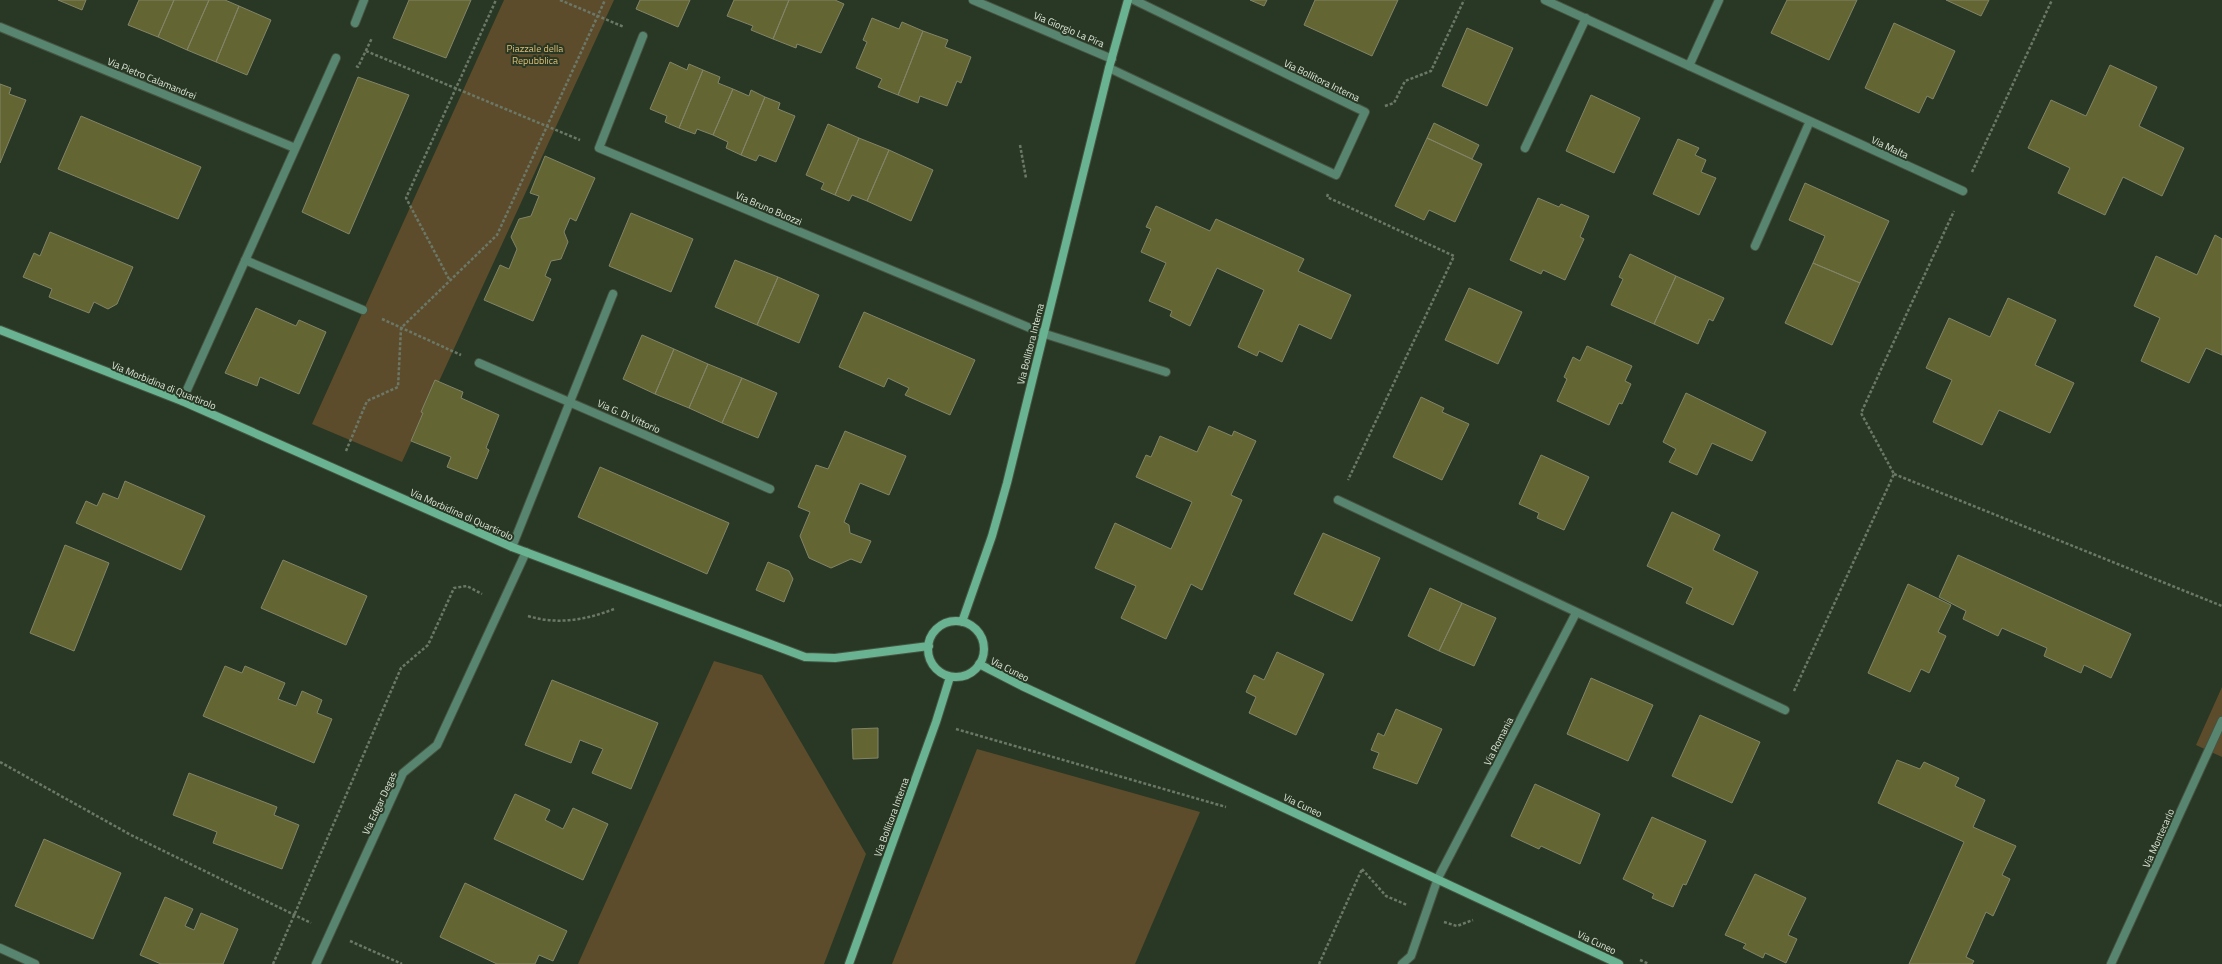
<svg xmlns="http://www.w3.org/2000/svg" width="2222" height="964" viewBox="0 0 2222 964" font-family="'Titillium Web',sans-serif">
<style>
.green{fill:#5c4c2c}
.building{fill:#636533;stroke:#828468}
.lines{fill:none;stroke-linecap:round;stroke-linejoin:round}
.street-casing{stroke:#465441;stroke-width:10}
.secondary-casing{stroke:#465441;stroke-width:10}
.path{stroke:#6c7867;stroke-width:2.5;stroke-dasharray:3 2;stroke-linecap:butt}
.street{stroke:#588570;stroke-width:8}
.secondary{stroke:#69b392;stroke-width:8}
.labels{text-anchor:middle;stroke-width:4;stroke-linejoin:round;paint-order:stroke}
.street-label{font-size:10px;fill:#dde6d9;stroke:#293824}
.park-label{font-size:10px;fill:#e2be74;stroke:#293824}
</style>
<rect width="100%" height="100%" fill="#293824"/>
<!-- green -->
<path class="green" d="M504 0H614L402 462 312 424Z
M714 661 762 675 866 854 824 964H578Z
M2222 687V757L2196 745Z
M977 749 1200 812 1135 964H892Z"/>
<!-- building -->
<path class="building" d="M58 0H86L82 10Z
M139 0H174L158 37 128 25Z
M174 0H209L187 50 158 37Z
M209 0H225L239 6 216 62 187 50Z
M409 0H471L446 58 393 38Z
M640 0H690L678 27 636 9Z
M734 0H789L773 39 751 30 753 26 727 16Z
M789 0H835L844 4 821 53 797 44 796 48 773 39Z
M1250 0H1267L1264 6Z
M1315 0H1398L1372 56 1304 25Z
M1787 0H1857L1829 60 1771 33Z
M1946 0H1989L1981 16Z
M239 6 271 20 247 75 216 62Z
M872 18 899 29 902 22 923 31 898 95 878 87 882 79 856 68 867 42 863 40Z
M1894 23 1955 51 1933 99 1927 96 1919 113 1865 88Z
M1467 28 1513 48 1487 106 1442 86Z
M923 31 948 40 945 47 971 57 961 83 957 81 947 106 920 96 918 103 898 95Z
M670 62 687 70 689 64 703 70 679 128 665 122 667 116 650 109Z
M2110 65 2157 87 2139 126 2184 148 2162 196 2123 177 2105 215 2058 193 2070 168 2028 148 2051 100 2086 116Z
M703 70 720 77 718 83 733 89 713 135 697 129 695 134 679 128Z
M358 77 409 95 349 234 302 212Z
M0 84 11 88 9 94 26 100 0 163Z
M733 89 749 96 751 90 765 97 741 155 726 148 728 142 713 135Z
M1591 95 1640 118 1614 173 1566 151Z
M765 97 780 103 778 109 795 116 776 162 759 155 756 161 741 155Z
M81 116 201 167 178 219 58 169Z
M1434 123 1479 145 1472 159 1427 138Z
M828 124 859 138 835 195 821 189 824 183 806 175Z
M859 138 889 150 867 201 852 195 849 201 835 195Z
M1427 138 1482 164 1455 222 1429 210 1424 220 1395 206Z
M1678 139 1699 148 1695 155 1706 160 1701 172 1716 178 1699 215 1653 194Z
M889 150 933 170 911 221 867 201Z
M545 156 595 178 576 221 570 218 564 232 568 242 561 259 551 261 545 276 551 279 533 321 484 300 500 265 509 269 517 249 511 237 519 219 531 216 539 196 530 193Z
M1805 183 1889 221 1860 283 1813 263 1825 236 1789 220Z
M1538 198 1559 207 1561 204 1589 216 1580 237 1584 239 1565 280 1543 270 1541 274 1510 260Z
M1156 206 1210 231 1216 219 1304 259 1298 271 1351 295 1331 339 1299 324 1282 362 1259 351 1257 356 1238 347 1264 290 1217 268 1190 326 1170 316 1172 311 1149 301 1166 263 1141 252 1151 229 1146 227Z
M631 213 693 239 671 292 609 266Z
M50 232 133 267 117 304 108 309 94 302 89 313 49 297 52 289 23 277 34 253 40 256Z
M2215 235 2222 239V355L2206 348 2189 383 2141 361 2160 318 2134 306 2156 256 2197 275Z
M1630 254 1676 276 1654 324 1611 305 1623 279 1619 277Z
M735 260 778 277 757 325 715 307Z
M1813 263 1860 283 1832 345 1785 323Z
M1676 276 1724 298 1713 321 1709 319 1698 344 1654 324Z
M778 277 819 295 799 343 757 325Z
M1469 288 1522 312 1498 364 1445 340Z
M2008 298 2056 320 2035 365 2074 383 2050 433 1999 410 1982 445 1933 422 1952 380 1926 368 1949 318 1990 337Z
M256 308 296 326 299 320 326 332 299 394 260 377 257 386 225 373Z
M864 312 975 360 950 415 905 395 909 388 888 378 884 387 839 367Z
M642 335 674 349 655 394 623 379Z
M1587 346 1632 366 1625 381 1631 384 1622 404 1619 403 1609 425 1557 401 1567 379 1564 377 1573 357 1580 361Z
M674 349 708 364 689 408 655 394Z
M708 364 742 378 722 423 689 408Z
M742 378 777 393 758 438 722 423Z
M435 380 463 392 461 398 499 415 486 448 489 450 477 479 447 467 451 457 411 441 423 413 421 412Z
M1686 393 1766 432 1752 461 1712 443 1697 475 1669 462 1676 449 1663 442Z
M1421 397 1444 408 1442 412 1469 424 1442 480 1393 457Z
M1209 426 1232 436 1234 431 1256 441 1231 495 1242 500 1202 590 1191 584 1166 639 1121 618 1136 586 1095 568 1115 523 1171 549 1192 502 1136 477 1146 455 1151 457 1160 436 1197 452Z
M845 431 906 456 889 495 860 483 844 522 849 525 850 533 871 541 861 563 851 559 831 568 809 558 800 536 810 512 798 507 816 465 828 469Z
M1541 455 1589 477 1564 530 1537 518 1539 513 1519 504Z
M600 467 729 523 707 574 578 517Z
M125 481 205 516 181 570 76 523 86 501 97 506 103 493 118 499Z
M1672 512 1720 535 1713 550 1758 572 1733 625 1686 603 1693 588 1647 566Z
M1323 533 1380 558 1352 621 1294 594Z
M65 545 109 563 74 651 30 633Z
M1958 555 2131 634 2111 678 2084 665 2081 673 2044 656 2047 648 2002 628 1998 636 1963 619 1966 611 1939 597Z
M283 560 367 596 346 645 261 608Z
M768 562 789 571 793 579 784 602 756 590Z
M1908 584 1951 605 1938 632 1946 636 1929 673 1921 669 1910 692 1868 673Z
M1430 588 1462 603 1439 651 1408 636Z
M1462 603 1496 618 1474 666 1439 651Z
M1277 652 1324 674 1296 735 1249 713 1256 697 1246 692 1254 675 1264 680Z
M225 666 242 673 245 666 285 683 278 699 296 706 302 691 322 700 317 713 332 719 314 763 203 716Z
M1591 678 1653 705 1628 761 1567 734Z
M552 680 658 723 631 789 592 773 603 749 580 740 571 763 525 745Z
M1396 709 1442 729 1417 784 1373 768 1379 753 1371 750 1378 733 1384 736Z
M1700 715 1760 742 1732 803 1672 776Z
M878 728V758L853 759 852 729Z
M1897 760 1920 769 1924 762 1959 778 1955 786 1985 800 1973 827 2016 846 2002 875 2010 879 1993 916 1986 912 1966 957 1974 961 1972 964H1909L1964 842 1878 803Z
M189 773 277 807 274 815 299 825 282 869 213 843 217 832 173 815Z
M1535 784 1600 814 1580 864 1541 846 1539 849 1511 836Z
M515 794 550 810 545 820 563 829 573 808 608 824 583 880 494 839Z
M1652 817 1706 841 1686 885 1683 884 1673 907 1652 898 1654 894 1623 879Z
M44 839 121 873 93 939 15 906Z
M1755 874 1806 898 1788 935 1797 939 1786 963 1765 953 1763 958 1743 948 1746 944 1725 935Z
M465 883 567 931 553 961 539 955 535 964H497L440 937Z
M165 897 193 909 185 926 194 930 201 913 238 929 223 964H161L140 955Z"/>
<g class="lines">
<defs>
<path id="street" d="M973 0 1112 59
M1545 0 1963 191
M355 23 364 0
M0 27 295 148
M643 36 599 148 1042 333 1166 372
M1689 66 1719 0
M1109 68 1336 175 1365 112 1134 0
M1525 148 1586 18
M1755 246 1810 121
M245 260 363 310
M479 363 770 489
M182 401 336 58
M1338 500 1785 710
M512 547 613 294
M0 948 35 964
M316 964 403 773 437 745 526 552
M1402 964 1411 956 1438 878 1576 613
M2111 964 2222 721"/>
<path id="secondary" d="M0 330 182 401 512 547 805 657 835 658 929 646
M928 649a28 28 0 1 1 56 0a28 28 0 1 1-56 0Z
M962 622 992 536 1007 483 1109 68 1128 0
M979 664 1022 686 1619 964
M849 964 936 722 950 677"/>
</defs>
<!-- street casing -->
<use href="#street" class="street-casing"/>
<!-- secondary casing -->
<use href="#secondary" class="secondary-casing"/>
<!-- path -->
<path class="path" d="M560 0 624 27
M366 51 580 140
M356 66 358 67 372 38
M1385 106 1394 103 1405 81 1431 71 1464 0
M1020 145 1026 178
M1972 172 2052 0
M1328 194 1327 197 1454 256 1348 480
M449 279 406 198 496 0
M382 319 461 355
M346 451 367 401 398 387 401 328 497 235 605 0
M1894 474 2222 606
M528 616C557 625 586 620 614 609
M1794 691 1894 474 1861 413 1954 211
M956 729 1226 807
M0 762 131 835 311 923
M1362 869 1386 896 1407 905
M1444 922 1457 926 1473 920
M350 941 402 964
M1640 960 1649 964
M273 964 401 668 428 645 454 588 467 586 482 594
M1319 964 1362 869"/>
<!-- street -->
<use href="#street" class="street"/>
<!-- secondary -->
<use href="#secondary" class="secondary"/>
</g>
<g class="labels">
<!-- street labels -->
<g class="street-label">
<text transform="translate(1069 29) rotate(23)" y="4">Via Giorgio La Pira</text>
<text transform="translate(152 78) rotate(22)" y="4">Via Pietro Calamandrei</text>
<text transform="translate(1322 80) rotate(26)" y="4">Via Bollitora Interna</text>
<text transform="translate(1890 147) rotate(25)" y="4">Via Malta</text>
<text transform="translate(769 208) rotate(23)" y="4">Via Bruno Buozzi</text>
<text transform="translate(1030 344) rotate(-76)" y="4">Via Bollitora Interna</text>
<text transform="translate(164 385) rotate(22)" y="4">Via Morbidina di Quartirolo</text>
<text transform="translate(629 416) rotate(24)" y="4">Via G. Di Vittorio</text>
<text transform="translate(462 514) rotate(24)" y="4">Via Morbidina di Quartirolo</text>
<text transform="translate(1010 669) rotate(27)" y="4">Via Cuneo</text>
<text transform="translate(1498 741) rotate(-63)" y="4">Via Romania</text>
<text transform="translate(379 803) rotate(-65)" y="4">Via Edgar Degas</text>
<text transform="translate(1303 805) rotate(25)" y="4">Via Cuneo</text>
<text transform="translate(891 817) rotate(-70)" y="4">Via Bollitora Interna</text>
<text transform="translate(2158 838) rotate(-66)" y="4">Via Montecarlo</text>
<text transform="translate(1597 942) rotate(25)" y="4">Via Cuneo</text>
</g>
<!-- park labels -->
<g class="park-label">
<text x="535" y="52">Piazzale della<tspan x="535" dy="12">Repubblica</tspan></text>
</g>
</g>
</svg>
